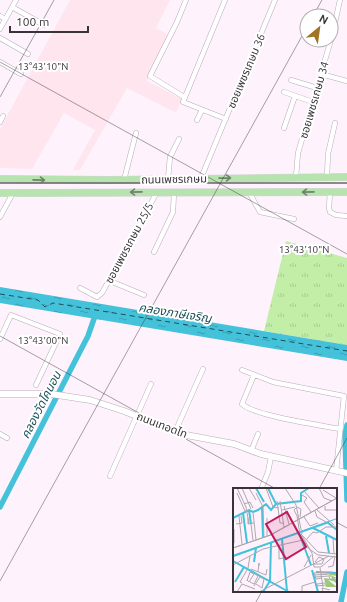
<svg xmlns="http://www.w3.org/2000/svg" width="347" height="602" viewBox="0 0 347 602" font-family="Ubuntu,'Noto Sans Thai',sans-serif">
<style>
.education{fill:#ffe5ed}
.grass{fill:url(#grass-tufts)}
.water{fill:url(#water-ripples)}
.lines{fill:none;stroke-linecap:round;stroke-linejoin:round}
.canal{stroke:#44c2da;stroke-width:5.5}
.ferry{stroke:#1b505a;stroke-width:1;stroke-dasharray:5 4;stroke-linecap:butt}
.street-casing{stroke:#b7adb7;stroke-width:5.5}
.secondary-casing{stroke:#b7adb7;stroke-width:7}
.primary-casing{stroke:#d7d6d7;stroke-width:8}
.street{stroke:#fff;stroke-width:4.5}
.secondary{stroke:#fff;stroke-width:6}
.primary{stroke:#b7e3af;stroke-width:7}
.rail{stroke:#696368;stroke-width:1.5}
.oneway{stroke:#71826d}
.ticks{fill:none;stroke:#373337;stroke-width:1;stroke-opacity:0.45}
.labels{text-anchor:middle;stroke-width:4;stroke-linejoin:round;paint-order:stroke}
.street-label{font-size:11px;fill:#373337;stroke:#fff}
.water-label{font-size:12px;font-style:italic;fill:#1b505a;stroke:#fff}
.inset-river{fill:none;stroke:#44c2da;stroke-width:2}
.inset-road{fill:none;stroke:#aea6ae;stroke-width:1}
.view{fill:#c2185b;fill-opacity:0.15;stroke:#c2185b;stroke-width:2}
.inset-edge{fill:none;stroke:#373337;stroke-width:2}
.ticks-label{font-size:10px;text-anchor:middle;fill:#373337;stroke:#fff;stroke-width:4;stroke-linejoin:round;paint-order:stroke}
</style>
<defs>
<pattern id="grass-tufts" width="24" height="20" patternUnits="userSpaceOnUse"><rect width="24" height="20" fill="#c2eea8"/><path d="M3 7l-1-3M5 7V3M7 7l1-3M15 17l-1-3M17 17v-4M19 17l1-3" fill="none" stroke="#a7cd91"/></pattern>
<pattern id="water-ripples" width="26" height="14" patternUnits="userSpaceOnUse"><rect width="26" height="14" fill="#44c2da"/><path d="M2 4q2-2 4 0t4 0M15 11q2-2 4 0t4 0" fill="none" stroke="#3a9eb2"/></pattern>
</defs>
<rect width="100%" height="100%" fill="#fef3fd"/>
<!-- education -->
<path class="education" d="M70 0H170L156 28 171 36 147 81 182 99 176 113 127 88 80 170H73L95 130 64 113 32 169 0 168V129Z"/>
<!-- grass -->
<path class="grass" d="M286 241 347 258V345L264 331Z"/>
<!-- water -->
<path class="water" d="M0 287 347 345V361L0 303Z"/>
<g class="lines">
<!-- canal -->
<path class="canal" d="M347 425 345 435 347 500
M0 507 72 367 88 336 96 313
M341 602 347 572"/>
<!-- ferry -->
<path class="ferry" d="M0 294 38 300 45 307 53 303 347 351"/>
<defs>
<path id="street" d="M225 0 183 102 226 119
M12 7 44 25
M0 16 5 19
M0 29 16 0
M0 38 28 54
M0 62 21 74
M321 74 347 81
M291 80 317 88
M284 92 313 102
M184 97 150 76 177 22 186 0
M197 120 202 110
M0 122 3 116
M284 128 295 96
M296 177 298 153 332 36 340 0
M327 177 328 154 335 123
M201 178 275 0
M168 179 170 157 179 139
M124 180 136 133
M249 192 260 212 294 219
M330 192 329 208 330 212 336 215 347 216
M0 217 13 193
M154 252 173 212 174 192
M110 281 144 295
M80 288 97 297 102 293 157 192
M0 339 11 315 60 334 36 385
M242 370 273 382 344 396 336 471
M254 375 242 404C255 416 320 425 340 429
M175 432 203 369
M0 434 7 438
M251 451 258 434
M110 476 151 384
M262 487 268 472 271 457"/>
<path id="secondary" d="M0 394H51L90 400 124 411 181 434 234 444 261 454 347 473"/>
<path id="primary" d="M0 179 109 180 347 177
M0 193 347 192"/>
</defs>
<!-- street casing -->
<use href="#street" class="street-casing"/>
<!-- secondary casing -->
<use href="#secondary" class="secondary-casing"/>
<!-- primary casing -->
<use href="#primary" class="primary-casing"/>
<!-- street -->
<use href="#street" class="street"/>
<!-- secondary -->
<use href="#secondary" class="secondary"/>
<!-- primary -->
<use href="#primary" class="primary"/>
<!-- rail -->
<path class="rail" d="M0 183H347"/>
</g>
<!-- one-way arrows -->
<defs><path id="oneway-shaft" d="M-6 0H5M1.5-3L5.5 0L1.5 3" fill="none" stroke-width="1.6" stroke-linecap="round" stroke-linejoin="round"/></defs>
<g class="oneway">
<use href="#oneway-shaft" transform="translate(225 178) rotate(-1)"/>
<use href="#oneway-shaft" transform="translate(39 180) rotate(1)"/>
<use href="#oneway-shaft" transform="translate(136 192) rotate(179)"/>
<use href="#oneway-shaft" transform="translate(308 192) rotate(179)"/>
</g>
<!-- ticks -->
<path class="ticks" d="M313 16 322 0M0 62 347 254M0 97 54 0M0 336 276 489M319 489 347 438M336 522 347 528M0 581 307 27M256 602 262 591"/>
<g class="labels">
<!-- street labels -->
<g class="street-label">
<text transform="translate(246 71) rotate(-67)" y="4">ซอยเพชรเกษม 36</text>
<text transform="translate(314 100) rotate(-74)" y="4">ซอยเพชรเกษม 34</text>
<text transform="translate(174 179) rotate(-1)" y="4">ถนนเพชรเกษม</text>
<text transform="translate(129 243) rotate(-62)" y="4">ซอยเพชรเกษม 25/5</text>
<text transform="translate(162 425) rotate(21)" y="4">ถนนเทอดไท</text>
</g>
<!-- water labels -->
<g class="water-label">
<text transform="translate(175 313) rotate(9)" y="4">คลองภาษีเจริญ</text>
<text transform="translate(41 405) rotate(-63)" y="4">คลองวัดโคนอน</text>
</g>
</g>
<!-- overview -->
<g transform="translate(233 488)">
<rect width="104" height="104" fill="#fef3fd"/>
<path d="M102 84 104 88 97 87 104 90H101L104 91 103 95 100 93 95 92 104 99H93L91 90 98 91 99 89 96 88 97 86Z" fill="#9bc97e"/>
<path d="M104 30V31L0 69V68Z" fill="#44c2da"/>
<path class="inset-river" d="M23 0 31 14M35 0 43 16M29 19 30 49M16 22 18 36M10 25 14 55M0 30 16 22 20 24 25 22 33 16 38 22 43 16 68 13V5L76 0M94 34 104 42M80 40 104 52M66 45 78 77M93 48 96 65M49 51 54 103M0 68 96 34M0 73 56 104M21 74 23 60M79 82 85 104M83 84 104 85M2 94 11 79M30 104 37 93 38 55"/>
<path class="inset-road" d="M4 0 13 19 16 36M9 0 18 21M16 0 23 12M33 0 40 19 46 20M52 0 63 17 69 46M86 0 91 10 99 13M90 2 103 10M71 3 86 20M4 5 12 23M23 5 30 19 31 50M69 7 74 10 71 14 78 24M44 13 47 35H50M47 13 51 39M11 16 17 14 20 20M51 18 56 36M92 18V22H104M49 22 62 19M84 22 101 37M82 23 84 29 93 34M20 24 23 52M6 28 9 56M64 28 61 22 64 19 68 21 67 29M64 28 67 47 76 61 85 67 104 69M71 29 77 38 85 35M15 30V36L21 35M3 36 9 35 8 28M18 36 20 52M1 41V55M34 48V30M100 51 101 66M73 52 80 44 84 45 93 39H104M46 59V71L50 70M0 60 37 47 104 10M0 60 38 47 104 10M101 68 88 79H81L79 65 68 46 85 64 104 66M80 76H89L91 71 86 69 82 74M0 77 30 61 70 52M71 79 78 67M95 79 100 78 102 68M15 80 17 68M87 80 90 99M18 81 33 87 34 81M25 84 26 75V78M82 87 97 86M82 89 96 88 97 91M89 90 83 91 81 85 99 84M14 93 17 84 21 86 16 94 14 92M17 94 21 96 25 88 22 86M9 95 7 94 14 82M92 95 84 96V98L93 97M21 98 27 89 31 91 29 100 23 96M4 104 9 96 22 101M26 104 96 68M69 104V98L82 94M90 104 89 100 97 102"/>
<path class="view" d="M54 24 73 59 53 71 33 36Z"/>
<rect width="104" height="104" class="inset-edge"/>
</g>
<g class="ticks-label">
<text x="43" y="70">13°43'10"N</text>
<text x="304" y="253">13°43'10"N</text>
<text x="43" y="344">13°43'00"N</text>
</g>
<!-- north arrow -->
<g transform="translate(319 28) rotate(29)"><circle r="19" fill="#ffffff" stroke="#afadaf"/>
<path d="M0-3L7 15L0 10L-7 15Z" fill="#a07424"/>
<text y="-6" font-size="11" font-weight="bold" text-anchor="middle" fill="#373337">N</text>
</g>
<!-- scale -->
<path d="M10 26v6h78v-6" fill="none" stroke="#373337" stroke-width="2"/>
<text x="16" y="26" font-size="12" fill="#373337" stroke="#ffffff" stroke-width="3" paint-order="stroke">100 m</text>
</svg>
